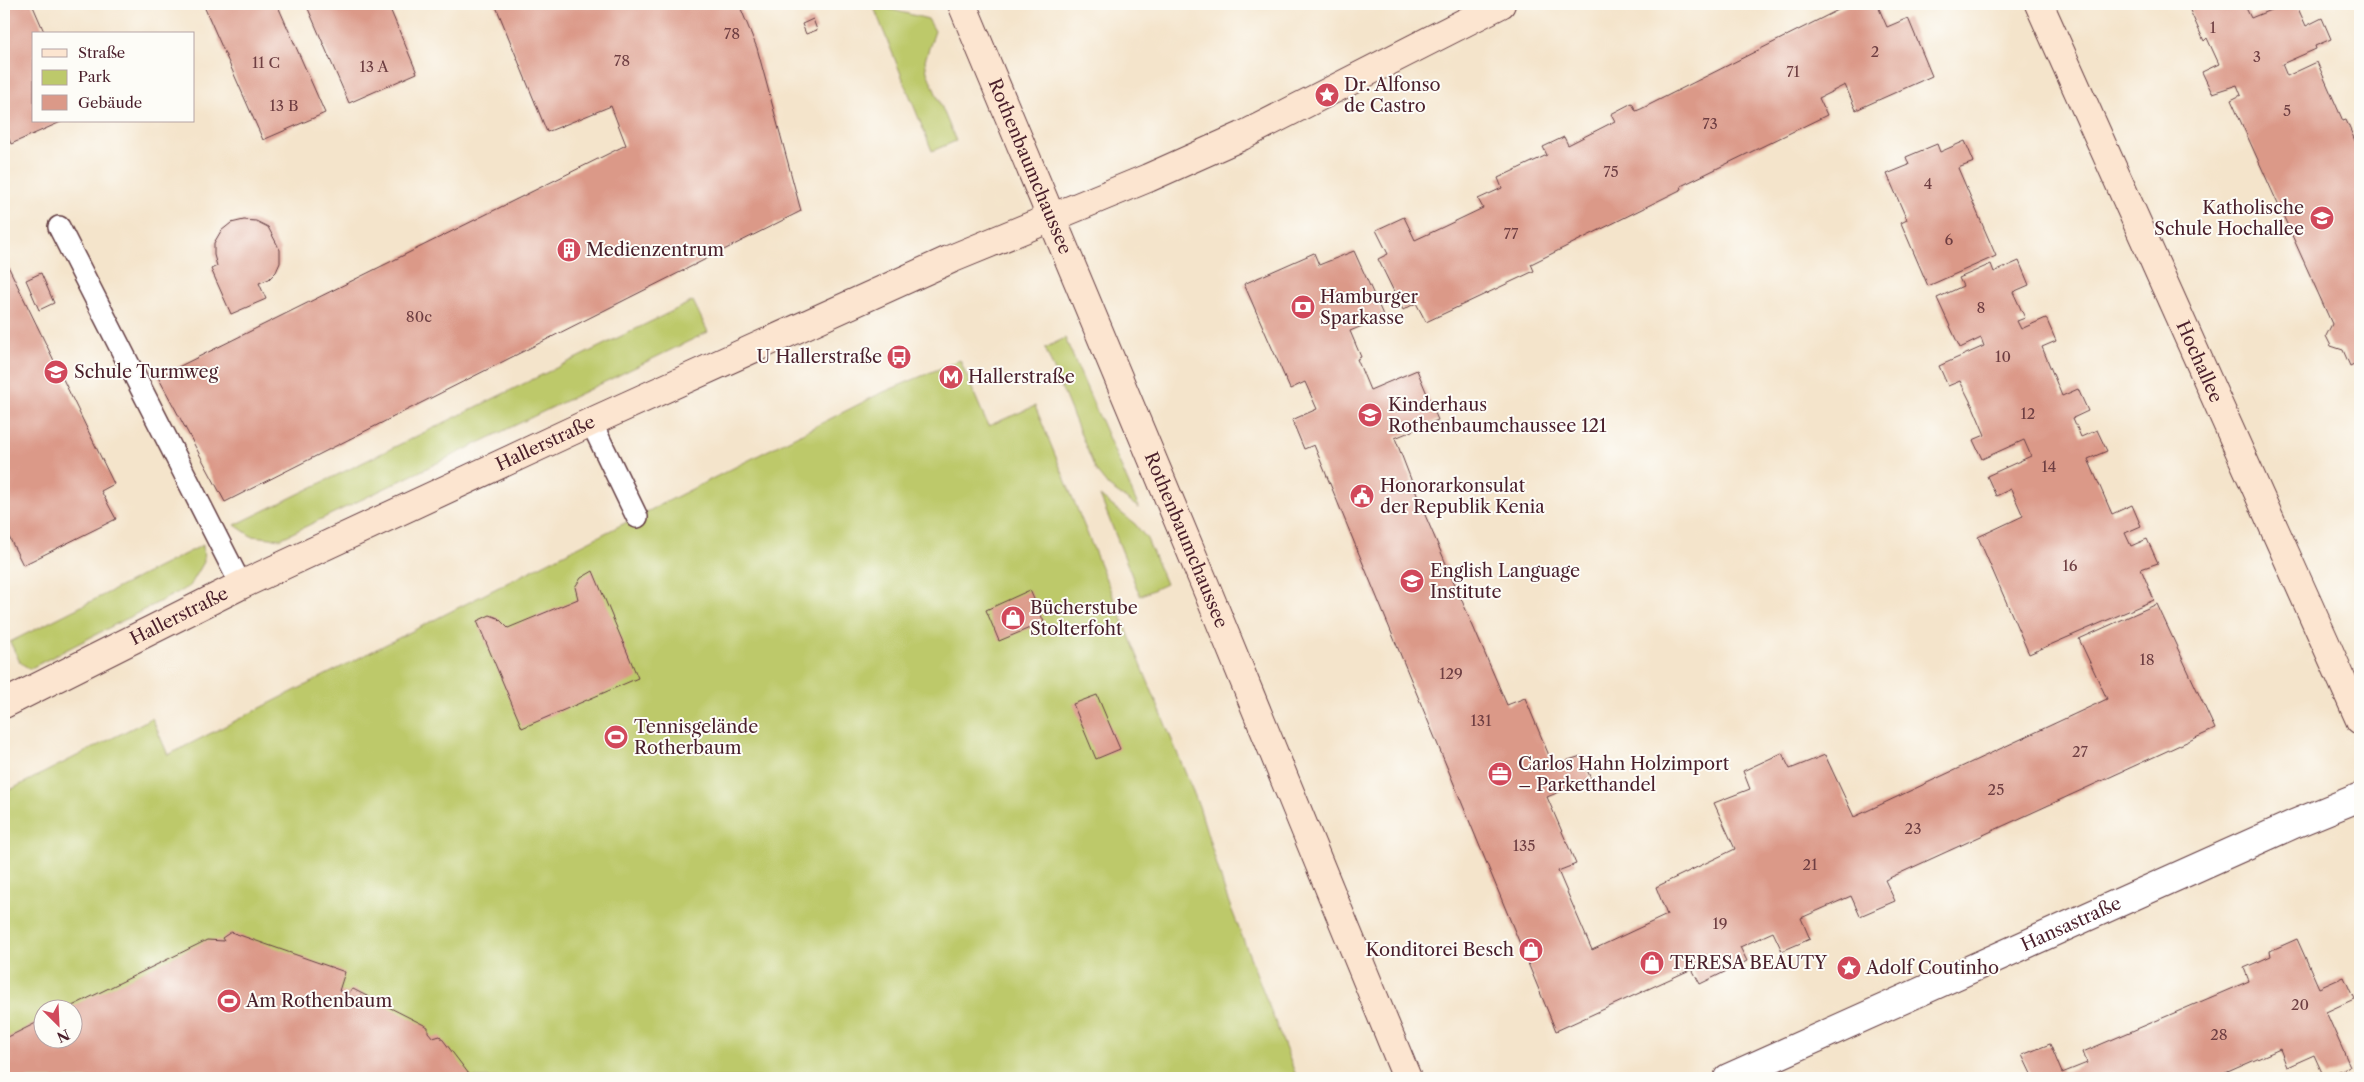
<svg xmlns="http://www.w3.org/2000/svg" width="2364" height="1082" viewBox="0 0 2364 1082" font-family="'Libre Caslon Text',serif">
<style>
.green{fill:#bdc96b;stroke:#84744b;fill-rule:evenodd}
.building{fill:#db9988}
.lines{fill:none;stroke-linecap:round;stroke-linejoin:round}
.lane-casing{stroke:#643d43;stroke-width:24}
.street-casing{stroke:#643d43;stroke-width:30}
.secondary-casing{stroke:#643d43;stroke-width:30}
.lane{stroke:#fff;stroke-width:21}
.street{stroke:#fff;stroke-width:28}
.secondary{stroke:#fce5d0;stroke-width:28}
.labels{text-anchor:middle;stroke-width:4;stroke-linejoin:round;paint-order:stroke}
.number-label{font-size:15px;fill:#6e3e42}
.poi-label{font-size:18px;fill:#4a1f2b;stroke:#fdfcf7;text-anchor:start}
.street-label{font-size:18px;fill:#4a1f2b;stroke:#fdfcf7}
</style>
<rect width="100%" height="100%" fill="#fdfcf7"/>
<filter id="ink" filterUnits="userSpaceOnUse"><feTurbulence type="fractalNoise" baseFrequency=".02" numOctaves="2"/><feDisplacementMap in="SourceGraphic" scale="10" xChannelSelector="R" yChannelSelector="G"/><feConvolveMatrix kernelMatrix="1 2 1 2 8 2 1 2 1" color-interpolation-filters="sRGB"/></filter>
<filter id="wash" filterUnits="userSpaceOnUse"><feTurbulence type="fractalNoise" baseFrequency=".0096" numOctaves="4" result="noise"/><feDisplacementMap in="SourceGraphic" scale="20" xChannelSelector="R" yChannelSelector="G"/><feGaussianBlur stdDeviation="1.12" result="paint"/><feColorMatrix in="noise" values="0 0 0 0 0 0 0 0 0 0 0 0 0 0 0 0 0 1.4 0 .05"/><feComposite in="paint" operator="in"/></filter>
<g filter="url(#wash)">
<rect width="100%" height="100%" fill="#f4e4cb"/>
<!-- green -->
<path class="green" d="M873 5 928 19 935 31 925 60 927 72 956 141 932 151Z
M693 301 708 332 280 539 251 536 235 525Z
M1065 338 1139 508 1109 487 1096 471 1045 348Z
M960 360 988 426 1035 406 1199 806 1226 895 1297 1078H4V793L152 718 168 755 879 394ZM42 1010H72V1040H42Z
M1100 496 1135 524 1147 539 1166 584 1140 596Z
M203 545 204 562 190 586 29 669 20 662 10 642Z"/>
<g id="blocks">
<!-- building -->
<path class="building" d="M4 4H32L45 34H34V121H63L11 144 4 126Z
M203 4H277L325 113 263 140Z
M306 4H388L417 73 349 103Z
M495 4H739L757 48 801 211 225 502 158 377 626 145 611 106 547 132Z
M1850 4H1877L1887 27 1908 18 1932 76 1856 110 1845 85 1819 98 1827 115 1681 186 1682 189 1531 264 1534 271 1426 322 1416 303 1403 310 1378 259 1388 254 1376 230 1404 217 1415 240 1441 228 1483 208 1478 199 1502 188 1498 178 1547 155 1543 147 1564 137 1568 145 1615 121 1611 114 1632 103 1636 111 1641 109Z
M2187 4H2244L2251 18 2285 4H2296L2306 26 2322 18 2331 39 2315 46 2316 49 2282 64 2287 76 2317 62 2343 121 2346 120 2360 152V361L2350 366 2343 350 2331 346 2326 336 2332 324 2231 100 2241 95 2237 85 2212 93 2202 72 2219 64 2207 38 2204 41Z
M813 19 817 30 806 34 802 24Z
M1965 141 1974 162 1958 168 1996 256 1928 286 1901 223 1907 220 1887 174 1909 165 1906 157 1937 144 1940 152Z
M244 220 256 221 268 227 280 250V263L276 272 269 279 259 283 266 299 231 314 211 269 217 266 214 255V243L221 231 231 223Z
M1354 251 1384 317 1350 331 1361 357 1357 359 1370 390 1417 370 1438 420 1395 438 1422 508 1507 705 1525 698 1553 765 1581 756 1591 779 1547 797 1576 864 1558 871 1592 950 1667 915 1656 887 1735 849 1714 803 1750 789 1743 771 1782 753 1790 769 1825 755 1854 817 2107 699 2079 639 2157 604 2215 729 1885 880 1895 901 1860 916 1851 896 1801 918 1810 939 1782 951 1773 932 1740 947 1747 961 1700 984 1692 969 1556 1031 1314 445 1304 449 1292 420 1317 409 1305 382 1290 389 1244 284 1314 253 1319 265Z
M2019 261 2029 285 2013 292 2025 318 2017 321 2021 329 2046 318 2056 341 2042 347 2062 396 2078 389 2088 411 2073 418 2081 437 2097 430 2107 451 2088 459 2112 514 2132 505 2141 526 2125 533 2131 546 2147 539 2158 563 2141 569 2154 600 2029 654 1978 537 2023 516 2011 489 1996 496 1987 476 2031 456 2024 440 1982 459 1973 440 1985 435 1974 409 1960 381 1948 386 1939 366 1984 346 1981 338 1960 348 1937 298 1963 286 1959 278 1991 264 1994 272Z
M8 266 114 484 101 491 116 519 23 565 8 535 4 537V268Z
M41 273 54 303 39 310 26 280Z
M593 571 638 678 522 728 477 621 490 615 498 618 508 628 578 599 575 587 581 578Z
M1030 590 1044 622 999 641 986 610Z
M1097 695 1120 749 1096 759 1073 704Z
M231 932 345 972 339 991 347 993 353 989 428 1027V1032L433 1038 440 1036 472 1078H4V1039L42 1020V1040H72V1010H64L207 940 224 941 222 938Z
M2297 939 2319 988 2344 977 2354 999 2326 1012 2350 1066 2324 1077 2314 1055 2287 1067 2280 1049 2214 1078H2033L2022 1055 2050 1044 2062 1073 2087 1063 2083 1052 2249 981 2244 968 2271 956 2270 951Z"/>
</g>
</g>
<g filter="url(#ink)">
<use href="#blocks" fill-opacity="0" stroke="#643d43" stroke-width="1"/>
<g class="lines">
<defs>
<path id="lane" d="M59 227 241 585
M591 422 637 517"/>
<g id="street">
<path id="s1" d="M1728 1078 2294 824 2360 797"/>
</g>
<g id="secondary">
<path id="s2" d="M962 4 1205 585 1407 1078"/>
<path id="s3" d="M2039 4 2360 720"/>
<path id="s4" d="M4 704 241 585 591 422 951 259 1148 178 1242 136 1501 4"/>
</g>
</defs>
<!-- lane casing -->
<use href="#lane" class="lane-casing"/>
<!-- street casing -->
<use href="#street" class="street-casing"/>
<!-- secondary casing -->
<use href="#secondary" class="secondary-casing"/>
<!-- lane -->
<use href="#lane" class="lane"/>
<!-- street -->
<use href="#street" class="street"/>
<!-- secondary -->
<use href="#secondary" class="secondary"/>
</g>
</g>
<!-- icons -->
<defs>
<symbol id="sight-disc" viewBox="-11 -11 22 22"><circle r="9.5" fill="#d1495b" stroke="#fdfcf7"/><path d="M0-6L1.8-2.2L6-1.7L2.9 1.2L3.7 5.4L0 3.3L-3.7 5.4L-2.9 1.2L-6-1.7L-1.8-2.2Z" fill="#fff"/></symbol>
<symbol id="school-disc" viewBox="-11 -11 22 22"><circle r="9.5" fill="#d1495b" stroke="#fdfcf7"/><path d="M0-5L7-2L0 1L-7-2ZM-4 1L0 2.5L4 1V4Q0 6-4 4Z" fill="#fff"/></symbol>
<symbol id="building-disc" viewBox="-11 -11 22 22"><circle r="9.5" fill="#d1495b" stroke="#fdfcf7"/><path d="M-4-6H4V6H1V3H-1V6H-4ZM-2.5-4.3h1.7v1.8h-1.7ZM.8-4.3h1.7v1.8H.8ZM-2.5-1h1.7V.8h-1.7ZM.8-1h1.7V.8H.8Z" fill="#fff"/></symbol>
<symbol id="bank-disc" viewBox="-11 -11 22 22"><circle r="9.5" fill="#d1495b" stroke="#fdfcf7"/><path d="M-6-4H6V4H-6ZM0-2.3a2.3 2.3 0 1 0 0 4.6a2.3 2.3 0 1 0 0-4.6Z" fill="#fff"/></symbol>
<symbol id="bus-disc" viewBox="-11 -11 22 22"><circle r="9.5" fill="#d1495b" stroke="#fdfcf7"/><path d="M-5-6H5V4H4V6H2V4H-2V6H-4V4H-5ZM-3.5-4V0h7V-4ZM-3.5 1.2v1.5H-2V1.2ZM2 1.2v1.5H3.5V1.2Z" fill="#fff"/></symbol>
<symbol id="metro-disc" viewBox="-11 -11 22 22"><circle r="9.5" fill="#d1495b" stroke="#fdfcf7"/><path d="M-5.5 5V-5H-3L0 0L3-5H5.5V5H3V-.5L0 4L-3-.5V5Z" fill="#fff"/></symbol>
<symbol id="civic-disc" viewBox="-11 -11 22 22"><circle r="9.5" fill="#d1495b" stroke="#fdfcf7"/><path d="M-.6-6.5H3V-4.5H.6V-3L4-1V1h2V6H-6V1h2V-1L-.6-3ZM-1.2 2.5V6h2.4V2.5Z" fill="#fff"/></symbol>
<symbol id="shop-disc" viewBox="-11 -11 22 22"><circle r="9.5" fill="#d1495b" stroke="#fdfcf7"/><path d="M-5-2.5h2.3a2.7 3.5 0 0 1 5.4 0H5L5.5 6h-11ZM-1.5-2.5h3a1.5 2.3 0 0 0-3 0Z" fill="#fff"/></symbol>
<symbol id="stadium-disc" viewBox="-11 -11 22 22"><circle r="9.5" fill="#d1495b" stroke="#fdfcf7"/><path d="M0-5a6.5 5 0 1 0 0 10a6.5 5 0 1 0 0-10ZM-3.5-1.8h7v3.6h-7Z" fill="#fff"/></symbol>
<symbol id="office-disc" viewBox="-11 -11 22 22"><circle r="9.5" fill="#d1495b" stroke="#fdfcf7"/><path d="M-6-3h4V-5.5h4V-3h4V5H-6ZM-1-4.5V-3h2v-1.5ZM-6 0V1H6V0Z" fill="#fff"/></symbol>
</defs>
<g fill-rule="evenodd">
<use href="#sight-disc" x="1313" y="81" width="28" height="28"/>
<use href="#school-disc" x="2308" y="204" width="28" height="28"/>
<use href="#building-disc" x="555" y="236" width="28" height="28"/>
<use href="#bank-disc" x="1289" y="293" width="28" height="28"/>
<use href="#bus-disc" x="885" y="343" width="28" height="28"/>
<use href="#school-disc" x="42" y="358" width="28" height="28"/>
<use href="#metro-disc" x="937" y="363" width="28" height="28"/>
<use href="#school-disc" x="1356" y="401" width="28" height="28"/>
<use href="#civic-disc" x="1348" y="482" width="28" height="28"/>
<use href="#school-disc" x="1398" y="567" width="28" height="28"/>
<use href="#shop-disc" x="999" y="604" width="28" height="28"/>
<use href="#stadium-disc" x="602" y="723" width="28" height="28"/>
<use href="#office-disc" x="1486" y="760" width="28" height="28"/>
<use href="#shop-disc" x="1517" y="936" width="28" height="28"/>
<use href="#shop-disc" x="1638" y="949" width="28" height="28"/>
<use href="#sight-disc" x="1835" y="954" width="28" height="28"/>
<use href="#stadium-disc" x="215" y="987" width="28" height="28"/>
</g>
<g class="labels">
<!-- number labels -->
<g class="number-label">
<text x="2213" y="33">1</text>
<text x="732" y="39">78</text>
<text x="1875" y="57">2</text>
<text x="2257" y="62">3</text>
<text x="622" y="66">78</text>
<text x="266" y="68">11 C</text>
<text x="374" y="72">13 A</text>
<text x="1793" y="77">71</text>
<text x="284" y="111">13 B</text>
<text x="2287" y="116">5</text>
<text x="1710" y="129">73</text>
<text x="1611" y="177">75</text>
<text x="1928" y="189">4</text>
<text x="1511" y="239">77</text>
<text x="1949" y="245">6</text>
<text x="1981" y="313">8</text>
<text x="419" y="322">80c</text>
<text x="2003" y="362">10</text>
<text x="2028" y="419">12</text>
<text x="2049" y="472">14</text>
<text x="2070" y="571">16</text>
<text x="2147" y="665">18</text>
<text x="1451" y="679">129</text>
<text x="1481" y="726">131</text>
<text x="2080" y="757">27</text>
<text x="1996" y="795">25</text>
<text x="1913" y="834">23</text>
<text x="1524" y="851">135</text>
<text x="1810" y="870">21</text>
<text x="1720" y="929">19</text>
<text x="2300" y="1010">20</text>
<text x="2219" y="1040">28</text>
</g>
<!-- poi labels -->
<g class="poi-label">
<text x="1344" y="91">Dr. Alfonso<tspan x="1344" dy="21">de Castro</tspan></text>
<text x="2304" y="214" text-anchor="end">Katholische<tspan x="2304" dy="21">Schule Hochallee</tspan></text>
<text x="586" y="256">Medienzentrum</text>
<text x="1320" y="303">Hamburger<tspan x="1320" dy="21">Sparkasse</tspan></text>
<text x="882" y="363" text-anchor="end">U Hallerstraße</text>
<text x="74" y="378">Schule Turmweg</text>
<text x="968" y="383">Hallerstraße</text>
<text x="1388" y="411">Kinderhaus<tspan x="1388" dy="21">Rothenbaumchaussee 121</tspan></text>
<text x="1380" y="492">Honorarkonsulat<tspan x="1380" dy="21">der Republik Kenia</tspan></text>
<text x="1430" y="577">English Language<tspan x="1430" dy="21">Institute</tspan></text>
<text x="1030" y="614">Bücherstube<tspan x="1030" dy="21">Stolterfoht</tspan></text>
<text x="634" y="733">Tennisgelände<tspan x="634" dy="21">Rotherbaum</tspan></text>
<text x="1518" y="770">Carlos Hahn Holzimport<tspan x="1518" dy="21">– Parketthandel</tspan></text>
<text x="1514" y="956" text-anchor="end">Konditorei Besch</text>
<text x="1670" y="969">TERESA BEAUTY</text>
<text x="1866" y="974">Adolf Coutinho</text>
<text x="246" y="1007">Am Rothenbaum</text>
</g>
<!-- street labels -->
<g class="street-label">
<text dy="6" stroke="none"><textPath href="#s2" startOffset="176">Rothenbaumchaussee</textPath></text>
<text dy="6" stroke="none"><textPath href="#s3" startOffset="392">Hochallee</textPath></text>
<text dy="6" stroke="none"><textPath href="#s4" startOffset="601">Hallerstraße</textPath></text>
<text dy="6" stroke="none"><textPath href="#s2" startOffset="581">Rothenbaumchaussee</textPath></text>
<text dy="6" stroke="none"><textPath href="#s4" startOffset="196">Hallerstraße</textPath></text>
<text dy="6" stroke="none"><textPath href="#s1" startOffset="376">Hansastraße</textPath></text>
</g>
</g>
<!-- margin -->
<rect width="2364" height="1082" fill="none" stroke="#fdfcf7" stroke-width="20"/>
<!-- legend -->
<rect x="32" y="32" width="162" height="90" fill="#fdfcf7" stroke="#b5a4a5"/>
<rect x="42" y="49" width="25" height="8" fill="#fce5d0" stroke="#b5a4a5"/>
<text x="78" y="58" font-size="15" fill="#4a1f2b">Straße</text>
<rect x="42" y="70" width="25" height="15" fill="#bdc96b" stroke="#b5a4a5"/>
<text x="78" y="82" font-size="15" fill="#4a1f2b">Park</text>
<rect x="42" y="95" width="25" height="15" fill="#db9988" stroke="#b5a4a5"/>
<text x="78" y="108" font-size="15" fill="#4a1f2b">Gebäude</text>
<!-- north arrow -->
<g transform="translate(58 1024) rotate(156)"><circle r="24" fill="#fdfcf7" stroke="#b5a4a5"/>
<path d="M0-4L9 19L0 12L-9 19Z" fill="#d1495b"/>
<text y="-8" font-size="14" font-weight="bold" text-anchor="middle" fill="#4a1f2b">N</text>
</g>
</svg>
